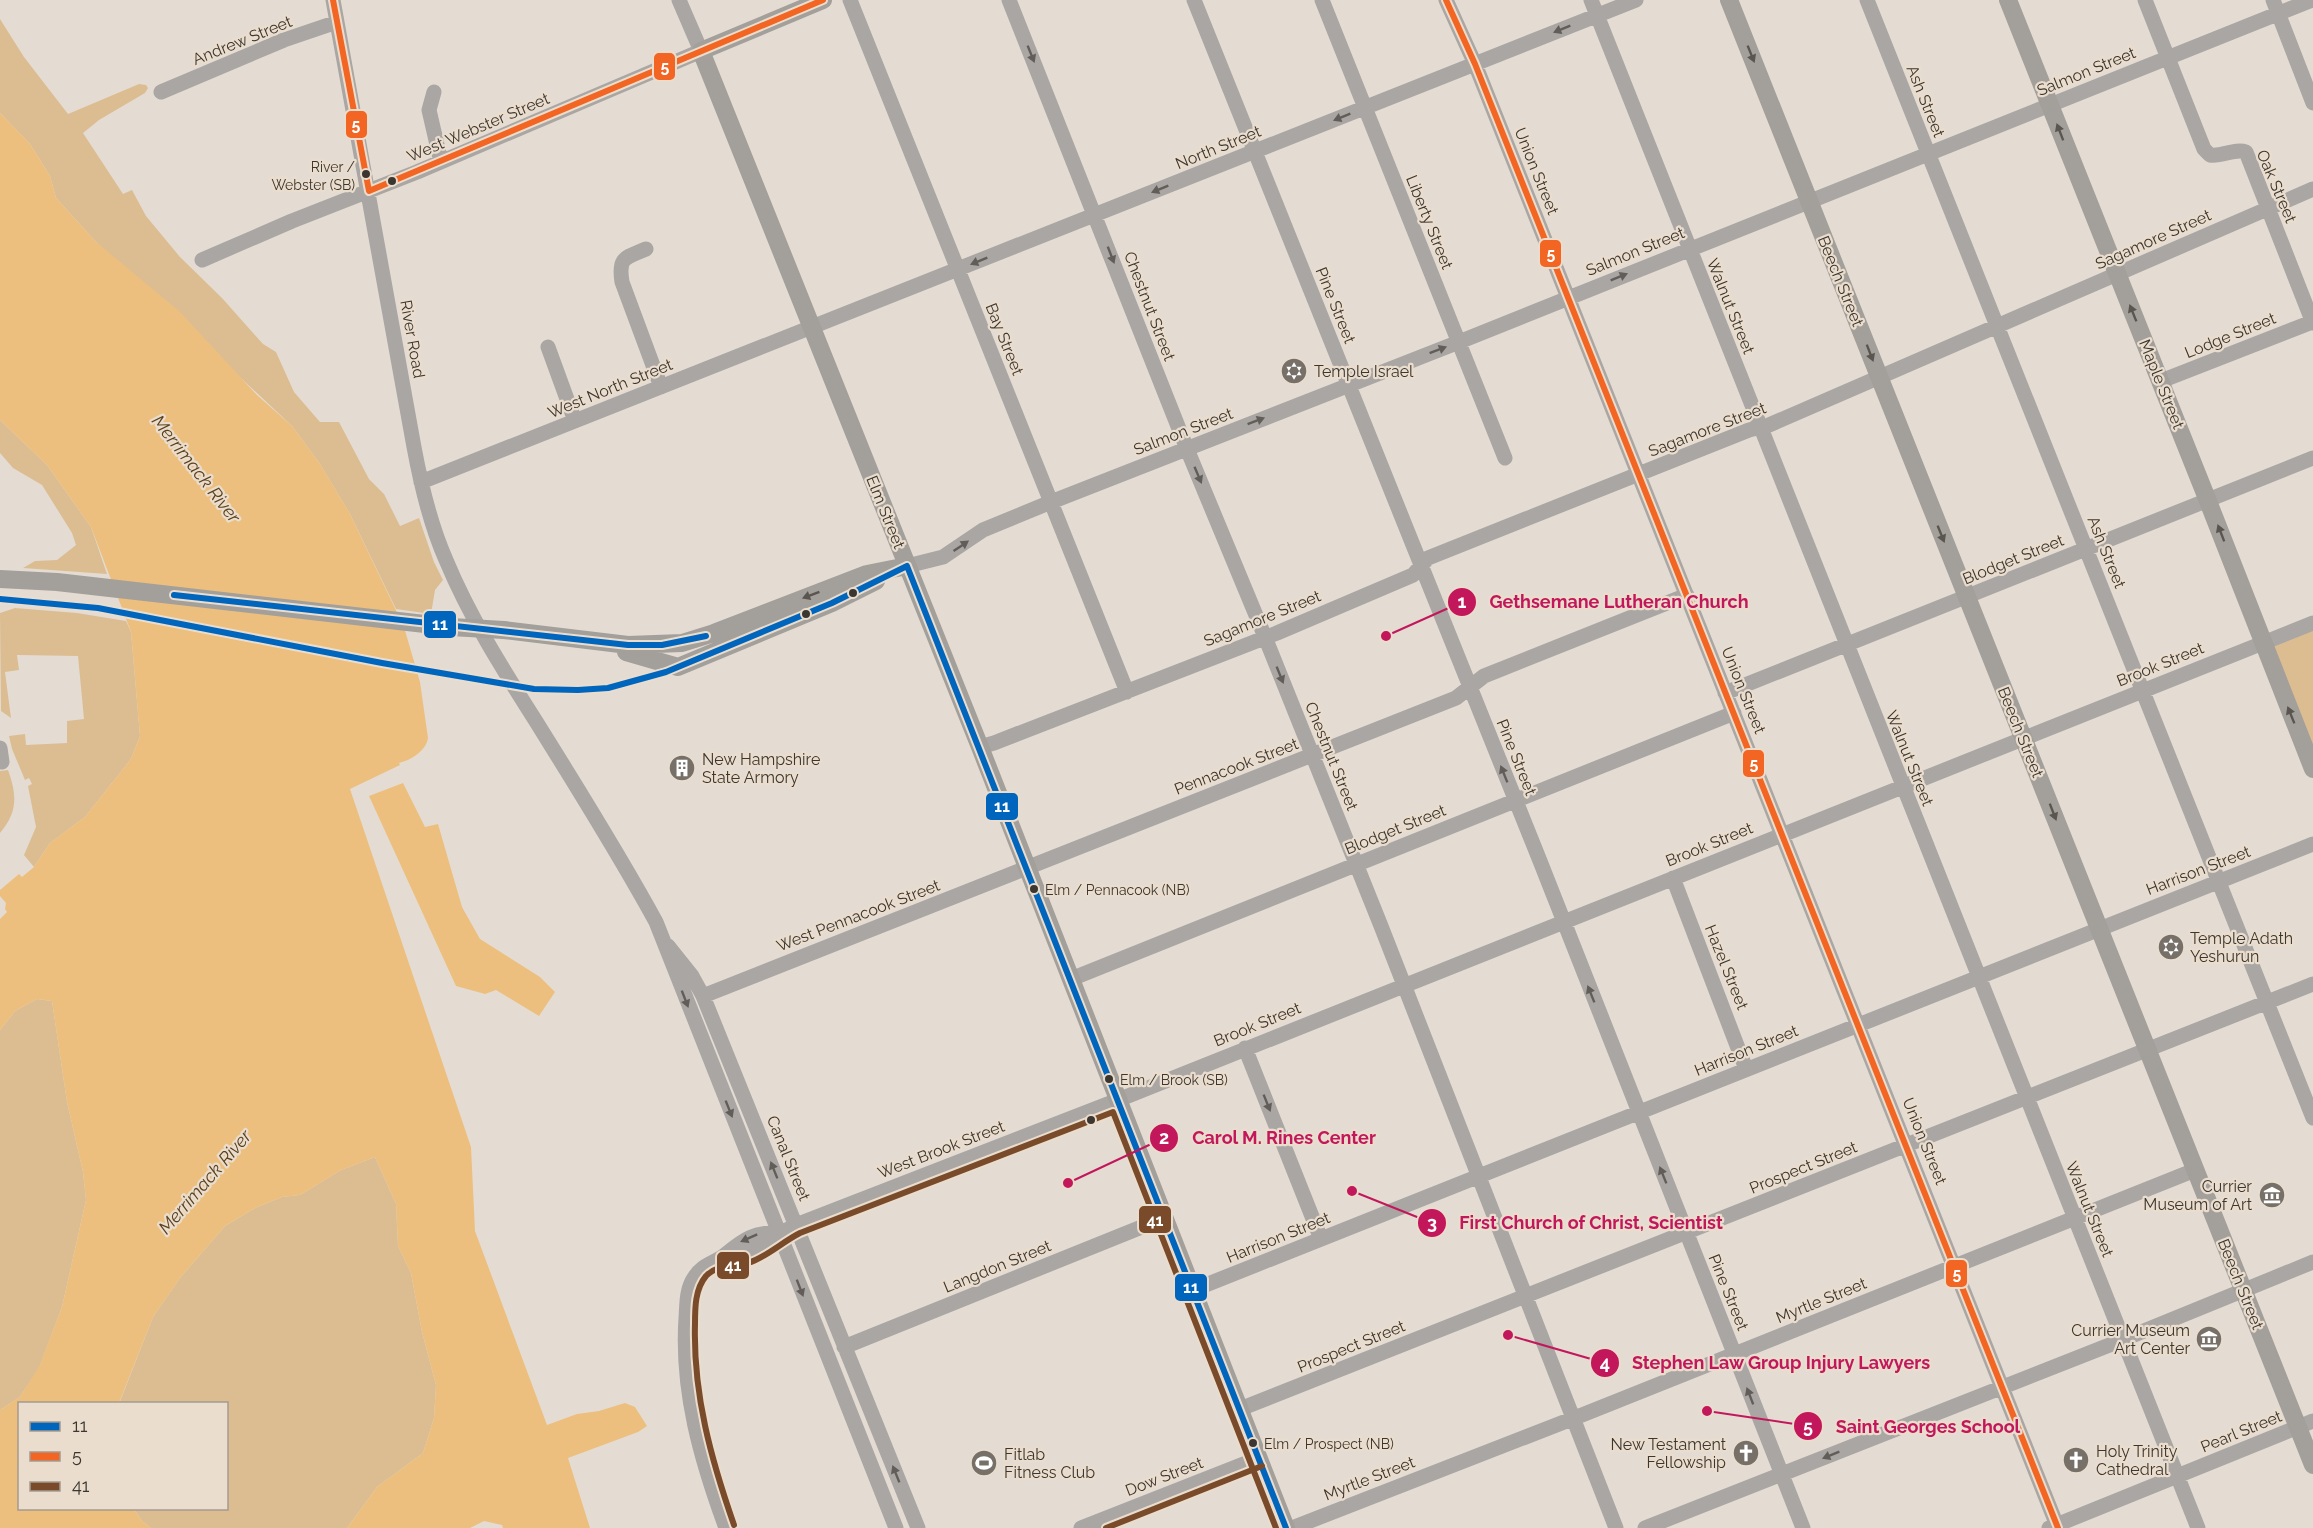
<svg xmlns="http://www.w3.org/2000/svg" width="2313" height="1528" viewBox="0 0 2313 1528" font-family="Raleway,sans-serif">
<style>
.green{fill:#dcbd91}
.water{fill:#ecbf7e}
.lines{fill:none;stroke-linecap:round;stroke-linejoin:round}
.minor{stroke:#a9a6a3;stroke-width:15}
.major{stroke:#a39f9a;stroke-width:18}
.major-bridge{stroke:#a39f9a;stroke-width:18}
.bus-1-casing{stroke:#eaddcd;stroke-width:10}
.bus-2-casing{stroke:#eaddcd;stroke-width:10}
.bus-3-casing{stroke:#eaddcd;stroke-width:10}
.bus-1{stroke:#0065bd;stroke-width:6}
.bus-2{stroke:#f26522;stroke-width:6}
.bus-3{stroke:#7a4b2a;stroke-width:6}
.oneway{fill:#625d58}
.oneway2{fill:#5a564f}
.bus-dot{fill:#3b362f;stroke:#eaddcd;stroke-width:2}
.labels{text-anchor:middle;stroke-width:4.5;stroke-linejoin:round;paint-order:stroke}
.bus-label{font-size:14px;fill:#3b362f;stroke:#eaddcd;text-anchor:start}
.street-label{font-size:16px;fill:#3b362f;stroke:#eaddcd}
.poi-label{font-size:16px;fill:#3b362f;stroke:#eaddcd;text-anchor:start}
.water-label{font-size:18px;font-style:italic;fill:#5a401c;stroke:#eaddcd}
.leader{fill:none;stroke:#c2185b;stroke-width:2}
.callout-dot{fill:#c2185b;stroke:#eaddcd;stroke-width:2}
.mark-label{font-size:18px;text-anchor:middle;font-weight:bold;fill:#fff}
.callout-label{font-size:18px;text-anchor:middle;font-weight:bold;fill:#c2185b;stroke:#eaddcd;stroke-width:4.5;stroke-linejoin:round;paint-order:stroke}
.line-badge{stroke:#eaddcd;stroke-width:2}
.badge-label{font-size:16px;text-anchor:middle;font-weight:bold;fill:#fff}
</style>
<rect width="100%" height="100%" fill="#e4dcd3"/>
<!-- green -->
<path class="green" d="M0 19 24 57 68 114 139 84 146 85 148 88 145 93 99 120 83 133 123 194 132 190 146 216 180 257 222 298 263 344 276 352 294 392 320 422H339L369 479 384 494 400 526 419 518 434 562 443 580 435 590 431 614 396 609 350 514 320 464 292 426 96 242 56 198 50 176 30 144 0 113Z
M0 420 47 465 91 527 107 574 23 568 35 561 57 560 76 545 72 533 42 485 13 468 0 453Z
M15 608 77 613 126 621 131 632 140 736 131 759 85 817 50 843 34 867 24 855 36 827 28 786 32 784 29 778 25 780 12 749 9 736 25 734 26 745 67 743V721L84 719 78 656 17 655 19 670 5 672 11 718 1 711 0 613Z
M2313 623V755L2271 639Z
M8 770C17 795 18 812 0 833V771Z
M37 999 52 1001 67 1102 83 1172 86 1200 62 1307 39 1368 20 1397 0 1410V1030L15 1011Z
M375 1157 396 1204 398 1246 411 1273 422 1332 436 1385 434 1418 423 1453 377 1487 347 1528H151L142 1521 134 1509 226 1508V1404H119L153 1317 180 1278 225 1226 255 1208 282 1197 300 1195 341 1170Z"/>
<!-- water -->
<path class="water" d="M0 113 30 144 50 176 56 198 96 242 180 312 257 395 292 426 320 464 350 514 404 627 420 682 428 738C426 751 411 760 399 763L400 765 350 789 471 1147 475 1231 547 1425 577 1414 599 1411 625 1403 635 1407 647 1426 638 1432 568 1458 590 1528H503L502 1525 484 1521 470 1528H347L377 1487 423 1453 434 1418 436 1385 422 1332 411 1273 398 1246 396 1204 375 1157 341 1170 300 1195 282 1197 255 1208 225 1226 180 1278 153 1317 119 1403 20 1404V1508L134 1509 142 1521 151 1528H0V1410L20 1397 39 1367 62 1307 86 1200 83 1172 67 1102 52 1001 37 999 15 1011 0 1030V919L7 912 5 909 6 903 0 896V890L19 874 22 877 34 867 50 843 85 817 131 759 140 736 131 632 91 527 47 465 0 420Z
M403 783 425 827 438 824 462 907 480 939 540 977 555 992 539 1016 496 990 485 994 456 986 369 796Z"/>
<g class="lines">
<!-- minor -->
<path class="minor" d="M333 0 414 447C421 485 430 524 446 560 470 618 504 671 537 723 578 789 619 854 656 922L896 1528
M850 0 1127 692
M1009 0 1187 449 1265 637 1381 926 1616 1528
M1194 0 1540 861 1803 1528
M1322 0 1505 458
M1446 0 1475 64 2058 1528
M1591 0 2198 1528
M1867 0 2313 1118
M2145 0 2204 149 2210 155C2222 157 2235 148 2246 152L2313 323
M2273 0 2313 103
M161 92 284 40 337 22
M434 92 429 110 441 162
M646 249C625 258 618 257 622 282L661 387
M202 260 292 221 417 172 701 51 679 0
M548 347 575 421
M2161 381 2312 322
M421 482 1636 0
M907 566 943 557 983 530 1051 502 1459 342 2312 0
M1725 693 2313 458
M980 747 994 743 1277 633 1413 575 1428 558 1749 430 1769 425 2313 189
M0 748 2 762
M1673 878 1746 1069
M668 946 692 976 703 996 918 1528
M1071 979 1734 713
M703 996 1456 698 1484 676 1687 595
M1245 1048 1321 1239
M724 1256C758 1256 769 1238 796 1225L1118 1100 2313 623
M1193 1290 2313 844
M844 1347 1164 1218
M1240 1409 2313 984
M726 1528C701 1460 681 1391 686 1318 687 1305 686 1290 694 1278 703 1263 714 1264 726 1254 744 1239 754 1232 779 1233
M1081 1528 1259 1458
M1292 1528 1582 1415 2195 1170
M1645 1528 2112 1344 2313 1262
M2049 1528 2313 1421"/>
<!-- major -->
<path class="major" d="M823 0 701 51 980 747 1286 1528
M1729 0 2313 1465
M2008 0 2204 491 2313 769
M0 579 57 582 451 627
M504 630 628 645 682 643 714 633 867 574 907 566
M626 652 678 667 832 603 876 581"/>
<!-- major-bridge -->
<path class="major-bridge" d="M451 627 504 630"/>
<defs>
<path id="bus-1" d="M907 566 1286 1528
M174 595 628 645H662L706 636
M0 599 98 608 382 663 534 689 578 690 608 688 666 672 832 603 907 566"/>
<path id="bus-2" d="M333 0 369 191 823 0
M1446 0 1475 64 2058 1528"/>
<path id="bus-3" d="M734 1525C711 1459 693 1394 695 1324 695 1308 695 1289 706 1276 719 1263 733 1268 748 1263 767 1257 782 1242 800 1233L1113 1112 1276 1528
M1106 1528 1262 1466"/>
</defs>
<!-- bus-1 casing -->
<use href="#bus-1" class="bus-1-casing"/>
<!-- bus-2 casing -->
<use href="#bus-2" class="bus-2-casing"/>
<!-- bus-3 casing -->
<use href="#bus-3" class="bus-3-casing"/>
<!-- bus-1 -->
<use href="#bus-1" class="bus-1"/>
<!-- bus-2 -->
<use href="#bus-2" class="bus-2"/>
<!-- bus-3 -->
<use href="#bus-3" class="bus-3"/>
</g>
<!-- one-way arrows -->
<defs><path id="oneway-solid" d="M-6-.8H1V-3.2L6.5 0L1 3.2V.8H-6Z" transform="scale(1.5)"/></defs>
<g class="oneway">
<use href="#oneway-solid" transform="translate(1562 29) rotate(158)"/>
<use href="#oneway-solid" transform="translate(1031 54) rotate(68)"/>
<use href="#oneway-solid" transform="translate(1342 117) rotate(158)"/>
<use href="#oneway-solid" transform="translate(1160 189) rotate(158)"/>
<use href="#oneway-solid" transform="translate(1111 255) rotate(69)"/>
<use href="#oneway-solid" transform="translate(979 261) rotate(158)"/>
<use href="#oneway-solid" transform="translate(1619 277) rotate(-22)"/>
<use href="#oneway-solid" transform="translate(1438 350) rotate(-21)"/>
<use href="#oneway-solid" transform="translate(1256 421) rotate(-21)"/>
<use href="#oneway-solid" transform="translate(1198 475) rotate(67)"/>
<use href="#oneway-solid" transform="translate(961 546) rotate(-34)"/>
<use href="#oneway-solid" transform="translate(1280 675) rotate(68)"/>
<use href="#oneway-solid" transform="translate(1504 774) rotate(-112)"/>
<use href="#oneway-solid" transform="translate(1591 994) rotate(-112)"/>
<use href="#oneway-solid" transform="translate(685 999) rotate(69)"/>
<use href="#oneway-solid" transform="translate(1267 1103) rotate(68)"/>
<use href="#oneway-solid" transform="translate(729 1109) rotate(68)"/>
<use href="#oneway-solid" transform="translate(774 1170) rotate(-112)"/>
<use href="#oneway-solid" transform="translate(1663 1175) rotate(-112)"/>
<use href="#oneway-solid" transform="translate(749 1238) rotate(156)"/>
<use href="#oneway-solid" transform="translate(800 1288) rotate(69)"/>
<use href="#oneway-solid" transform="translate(1750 1396) rotate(-111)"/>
<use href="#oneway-solid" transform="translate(1831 1455) rotate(158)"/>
<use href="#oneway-solid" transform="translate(896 1474) rotate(-112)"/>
</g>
<g class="oneway2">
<use href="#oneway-solid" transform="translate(1751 54) rotate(68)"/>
<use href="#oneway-solid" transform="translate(2060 132) rotate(-111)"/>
<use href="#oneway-solid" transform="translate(2133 313) rotate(-112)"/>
<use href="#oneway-solid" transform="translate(1870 353) rotate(69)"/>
<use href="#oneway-solid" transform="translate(2221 533) rotate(-111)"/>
<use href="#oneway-solid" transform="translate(1941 534) rotate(68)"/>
<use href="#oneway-solid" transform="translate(811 595) rotate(159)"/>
<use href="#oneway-solid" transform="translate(2291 715) rotate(-112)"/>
<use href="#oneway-solid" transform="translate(2053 812) rotate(69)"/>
</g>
<!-- icons -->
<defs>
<symbol id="synagogue-disc" viewBox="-11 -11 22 22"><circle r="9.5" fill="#767068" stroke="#eaddcd"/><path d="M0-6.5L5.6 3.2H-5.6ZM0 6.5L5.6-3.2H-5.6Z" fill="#fff"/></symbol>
<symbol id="building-disc" viewBox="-11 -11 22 22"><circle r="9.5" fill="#767068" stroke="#eaddcd"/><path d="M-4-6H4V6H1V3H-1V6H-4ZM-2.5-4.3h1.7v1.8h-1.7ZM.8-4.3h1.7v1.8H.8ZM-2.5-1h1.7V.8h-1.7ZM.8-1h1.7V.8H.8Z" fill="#fff"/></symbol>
<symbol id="museum-disc" viewBox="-11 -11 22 22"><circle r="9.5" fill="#767068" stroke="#eaddcd"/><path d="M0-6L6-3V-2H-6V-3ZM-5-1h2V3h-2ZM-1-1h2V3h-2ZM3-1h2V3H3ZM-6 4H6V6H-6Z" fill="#fff"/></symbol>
<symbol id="church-disc" viewBox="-11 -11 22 22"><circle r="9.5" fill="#767068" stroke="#eaddcd"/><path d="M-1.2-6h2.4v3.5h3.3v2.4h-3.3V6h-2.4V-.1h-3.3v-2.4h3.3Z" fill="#fff"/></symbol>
<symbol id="stadium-disc" viewBox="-11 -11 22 22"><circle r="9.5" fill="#767068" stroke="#eaddcd"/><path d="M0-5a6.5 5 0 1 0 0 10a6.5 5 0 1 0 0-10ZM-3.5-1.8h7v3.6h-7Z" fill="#fff"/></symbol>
</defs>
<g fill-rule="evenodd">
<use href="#synagogue-disc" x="1279" y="356" width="30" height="30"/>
<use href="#building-disc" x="667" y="753" width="30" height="30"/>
<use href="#synagogue-disc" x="2156" y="932" width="30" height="30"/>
<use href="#museum-disc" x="2257" y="1180" width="30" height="30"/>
<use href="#museum-disc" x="2194" y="1324" width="30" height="30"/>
<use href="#church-disc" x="1731" y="1438" width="30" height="30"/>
<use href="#church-disc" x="2061" y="1445" width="30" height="30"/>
<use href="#stadium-disc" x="969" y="1448" width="30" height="30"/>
</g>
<!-- markers -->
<g class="bus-dot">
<circle cx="366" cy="174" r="5"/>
<circle cx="392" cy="181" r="5"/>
<circle cx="853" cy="593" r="5"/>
<circle cx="806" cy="614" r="5"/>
<circle cx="1034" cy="889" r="5"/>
<circle cx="1109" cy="1079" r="5"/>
<circle cx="1091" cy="1120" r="5"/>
<circle cx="1253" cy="1443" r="5"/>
</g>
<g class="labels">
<!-- bus labels -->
<g class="bus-label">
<text x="355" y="172" text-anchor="end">River /<tspan x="355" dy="18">Webster (SB)</tspan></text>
<text x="1045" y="895">Elm / Pennacook (NB)</text>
<text x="1120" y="1085">Elm / Brook (SB)</text>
<text x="1264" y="1449">Elm / Prospect (NB)</text>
</g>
<!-- street labels -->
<g class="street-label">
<text transform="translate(242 40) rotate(-22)" y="6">Andrew Street</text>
<text transform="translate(2086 71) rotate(-22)" y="6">Salmon Street</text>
<text transform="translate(1926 101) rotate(68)" y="6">Ash Street</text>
<text transform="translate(478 127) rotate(-23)" y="6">West Webster Street</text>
<text transform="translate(1218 147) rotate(-22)" y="6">North Street</text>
<text transform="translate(1537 171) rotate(68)" y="6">Union Street</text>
<text transform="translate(2277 186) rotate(67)" y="6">Oak Street</text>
<text transform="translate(1430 222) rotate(68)" y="6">Liberty Street</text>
<text transform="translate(2153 239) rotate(-24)" y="6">Sagamore Street</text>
<text transform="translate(1635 251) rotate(-22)" y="6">Salmon Street</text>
<text transform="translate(1841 281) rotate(68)" y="6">Beech Street</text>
<text transform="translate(1336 305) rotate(68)" y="6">Pine Street</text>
<text transform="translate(1150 306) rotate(69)" y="6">Chestnut Street</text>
<text transform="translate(1731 306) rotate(68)" y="6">Walnut Street</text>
<text transform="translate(2230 335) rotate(-22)" y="6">Lodge Street</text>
<text transform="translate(413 339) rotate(80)" y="6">River Road</text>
<text transform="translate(1005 339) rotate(68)" y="6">Bay Street</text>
<text transform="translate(2162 384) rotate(68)" y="6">Maple Street</text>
<text transform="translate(610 388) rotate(-22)" y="6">West North Street</text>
<text transform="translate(1707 429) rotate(-21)" y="6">Sagamore Street</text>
<text transform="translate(1183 431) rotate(-21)" y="6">Salmon Street</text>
<text transform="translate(886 512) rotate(68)" y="6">Elm Street</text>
<text transform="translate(2107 552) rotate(68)" y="6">Ash Street</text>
<text transform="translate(2013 559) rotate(-22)" y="6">Blodget Street</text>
<text transform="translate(1262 618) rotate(-22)" y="6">Sagamore Street</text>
<text transform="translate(2160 664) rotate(-22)" y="6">Brook Street</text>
<text transform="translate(1744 690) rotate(68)" y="6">Union Street</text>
<text transform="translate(2021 732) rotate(68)" y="6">Beech Street</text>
<text transform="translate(1332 756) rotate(68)" y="6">Chestnut Street</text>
<text transform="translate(1517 757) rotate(68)" y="6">Pine Street</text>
<text transform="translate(1910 758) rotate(68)" y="6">Walnut Street</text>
<text transform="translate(1236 766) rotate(-21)" y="6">Pennacook Street</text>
<text transform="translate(1395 829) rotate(-22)" y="6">Blodget Street</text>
<text transform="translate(1709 844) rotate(-22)" y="6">Brook Street</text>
<text transform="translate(2198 870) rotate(-21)" y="6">Harrison Street</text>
<text transform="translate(858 915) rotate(-21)" y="6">West Pennacook Street</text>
<text transform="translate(1727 967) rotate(68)" y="6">Hazel Street</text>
<text transform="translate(1257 1024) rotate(-22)" y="6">Brook Street</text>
<text transform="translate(1746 1050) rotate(-22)" y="6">Harrison Street</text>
<text transform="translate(1925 1141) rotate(68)" y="6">Union Street</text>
<text transform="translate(941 1149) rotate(-21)" y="6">West Brook Street</text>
<text transform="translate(789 1158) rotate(68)" y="6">Canal Street</text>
<text transform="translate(1803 1167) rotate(-22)" y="6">Prospect Street</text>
<text transform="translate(2090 1209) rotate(68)" y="6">Walnut Street</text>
<text transform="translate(1278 1237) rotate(-22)" y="6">Harrison Street</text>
<text transform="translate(997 1266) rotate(-22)" y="6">Langdon Street</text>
<text transform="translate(2241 1284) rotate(68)" y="6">Beech Street</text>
<text transform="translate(1729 1292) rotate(68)" y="6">Pine Street</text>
<text transform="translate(1821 1300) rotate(-22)" y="6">Myrtle Street</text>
<text transform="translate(1351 1346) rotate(-22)" y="6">Prospect Street</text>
<text transform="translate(2241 1431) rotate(-22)" y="6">Pearl Street</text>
<text transform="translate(1164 1476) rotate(-21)" y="6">Dow Street</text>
<text transform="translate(1369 1478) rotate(-21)" y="6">Myrtle Street</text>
</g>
<!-- poi labels -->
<g class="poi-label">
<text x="1314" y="377">Temple Israel</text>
<text x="702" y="765">New Hampshire<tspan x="702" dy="18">State Armory</tspan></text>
<text x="2190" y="944">Temple Adath<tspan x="2190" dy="18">Yeshurun</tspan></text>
<text x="2252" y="1192" text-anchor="end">Currier<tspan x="2252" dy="18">Museum of Art</tspan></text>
<text x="2190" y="1336" text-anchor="end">Currier Museum<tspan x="2190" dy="18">Art Center</tspan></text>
<text x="1726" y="1450" text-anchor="end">New Testament<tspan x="1726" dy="18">Fellowship</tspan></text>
<text x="2096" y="1457">Holy Trinity<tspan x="2096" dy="18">Cathedral</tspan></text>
<text x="1004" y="1460">Fitlab<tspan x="1004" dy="18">Fitness Club</tspan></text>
</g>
<!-- water labels -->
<g class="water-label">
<text transform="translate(196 469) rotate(52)" y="6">Merrimack River</text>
<text transform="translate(205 1182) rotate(-49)" y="6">Merrimack River</text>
</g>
</g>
<!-- callouts -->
<path class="leader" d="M1386 636L1462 602M1068 1183L1164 1138M1352 1191L1432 1223M1508 1335L1605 1363M1707 1411L1808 1426"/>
<g class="callout-dot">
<circle cx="1386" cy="636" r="6"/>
<circle cx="1068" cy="1183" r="6"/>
<circle cx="1352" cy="1191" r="6"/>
<circle cx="1508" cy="1335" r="6"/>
<circle cx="1707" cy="1411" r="6"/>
<circle cx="1462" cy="602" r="15"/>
<circle cx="1164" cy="1138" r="15"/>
<circle cx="1432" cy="1223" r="15"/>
<circle cx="1605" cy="1363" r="15"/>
<circle cx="1808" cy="1426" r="15"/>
</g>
<g class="mark-label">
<text x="1462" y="608">1</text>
<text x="1164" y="1144">2</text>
<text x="1432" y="1229">3</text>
<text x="1605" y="1369">4</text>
<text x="1808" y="1433">5</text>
</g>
<g class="callout-label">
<text x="1619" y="608">Gethsemane Lutheran Church</text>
<text x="1284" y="1144">Carol M. Rines Center</text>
<text x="1591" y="1229">First Church of Christ, Scientist</text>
<text x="1781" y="1369">Stephen Law Group Injury Lawyers</text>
<text x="1928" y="1433">Saint Georges School</text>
</g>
<g class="line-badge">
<rect x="653" y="52" width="23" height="29" rx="6" fill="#f26522"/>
<rect x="345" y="110" width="23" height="29" rx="6" fill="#f26522"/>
<rect x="1539" y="239" width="23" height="29" rx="6" fill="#f26522"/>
<rect x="423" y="610" width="34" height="29" rx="6" fill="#0065bd"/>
<rect x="1742" y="749" width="23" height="29" rx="6" fill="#f26522"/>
<rect x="985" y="792" width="34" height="29" rx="6" fill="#0065bd"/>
<rect x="1138" y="1205" width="34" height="29" rx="6" fill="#7a4b2a"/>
<rect x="716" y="1251" width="34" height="29" rx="6" fill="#7a4b2a"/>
<rect x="1945" y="1259" width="23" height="29" rx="6" fill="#f26522"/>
<rect x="1174" y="1273" width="34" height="29" rx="6" fill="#0065bd"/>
</g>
<g class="badge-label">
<text x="665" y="72">5</text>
<text x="356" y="130">5</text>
<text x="1551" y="259">5</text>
<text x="440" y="630">11</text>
<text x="1754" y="769">5</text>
<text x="1002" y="812">11</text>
<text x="1155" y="1226">41</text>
<text x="733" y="1271">41</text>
<text x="1957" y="1279">5</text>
<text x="1191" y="1293">11</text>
</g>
<!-- legend -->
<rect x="18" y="1402" width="210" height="108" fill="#eaddcd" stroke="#a49a8e" stroke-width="1.5"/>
<rect x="30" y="1422" width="30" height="9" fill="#0065bd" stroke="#a49a8e" stroke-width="1.5"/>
<text x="72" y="1432" font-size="18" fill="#3b362f">11</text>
<rect x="30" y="1452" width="30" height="9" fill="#f26522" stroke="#a49a8e" stroke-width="1.5"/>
<text x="72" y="1462" font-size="18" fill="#3b362f">5</text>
<rect x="30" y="1482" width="30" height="9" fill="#7a4b2a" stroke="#a49a8e" stroke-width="1.5"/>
<text x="72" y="1492" font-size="18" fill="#3b362f">41</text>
</svg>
